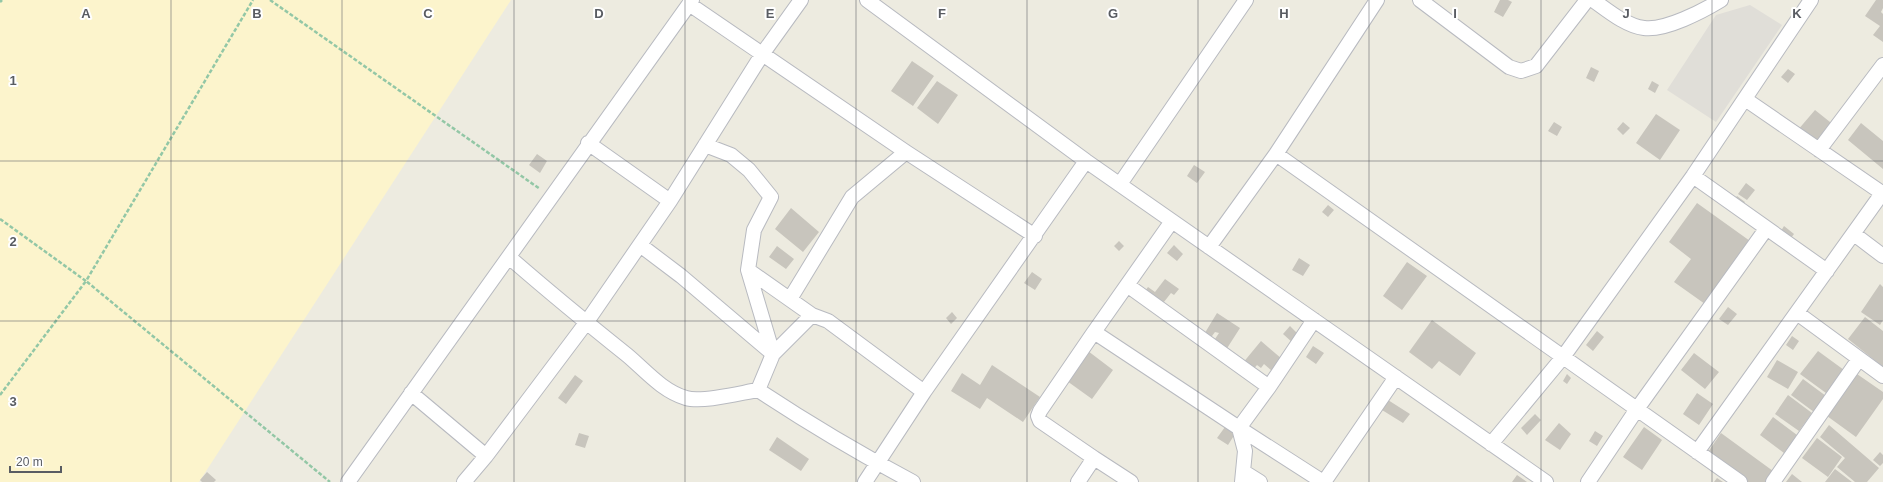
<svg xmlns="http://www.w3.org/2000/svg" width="1883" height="482" viewBox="0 0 1883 482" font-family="Helvetica,sans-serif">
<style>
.industrial{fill:#e0ded8}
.sand{fill:#fcf4cc}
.building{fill:#c8c5bd}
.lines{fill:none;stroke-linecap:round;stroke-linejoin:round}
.street-casing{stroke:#b8bac0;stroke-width:16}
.path{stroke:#93c7a6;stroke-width:2.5;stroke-dasharray:4 2;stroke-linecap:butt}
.street{stroke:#fff;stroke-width:14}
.grid{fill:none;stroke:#595c62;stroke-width:1;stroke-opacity:0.55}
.grid-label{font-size:13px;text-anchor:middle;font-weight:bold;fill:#595c62;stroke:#fff;stroke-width:4;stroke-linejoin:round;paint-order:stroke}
</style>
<rect width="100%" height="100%" fill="#edebe0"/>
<!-- industrial -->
<path class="industrial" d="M1750 5 1782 25 1716 122 1667 90 1716 15Z"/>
<!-- sand -->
<path class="sand" d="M0 0H511L199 482H0Z"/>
<!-- building -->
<path class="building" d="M1500 0H1508L1512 2 1503 17 1494 12Z
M1876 0H1883V8L1881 12 1883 14V42L1873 35 1880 26 1865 16Z
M912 61 934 76 913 106 891 91Z
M1591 67 1599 71 1594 82 1586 78Z
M1788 69 1795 74 1788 83 1781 77Z
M937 81 958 95 938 124 917 108Z
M1652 81 1659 85 1655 93 1648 89Z
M1815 110 1835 126 1817 148 1797 131Z
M1656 114 1680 130 1660 160 1636 143Z
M1554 122 1562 127 1557 136 1548 131Z
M1623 122 1630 128 1623 135 1617 129Z
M1861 123 1883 141V169L1848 140Z
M537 154 547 161 540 173 529 165Z
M1194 165 1205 172 1197 183 1187 176Z
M1746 183 1755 190 1747 200 1738 194Z
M1737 196 1745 202 1738 213 1729 206Z
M1697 203 1750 241 1705 304 1674 282 1691 259 1669 242Z
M1328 205 1334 210 1328 217 1322 212Z
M791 208 819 232 803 252 775 229Z
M1784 226 1794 234 1791 238 1781 231Z
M1119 241 1124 246 1119 251 1114 246Z
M1174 245 1183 254 1177 261 1167 253Z
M777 246 794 259 786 269 769 257Z
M1299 258 1310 265 1303 276 1292 270Z
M1407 262 1427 276 1402 310 1383 296Z
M1032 272 1042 279 1035 290 1024 283Z
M1165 279 1179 289 1174 295 1171 293 1160 307 1143 294 1148 287 1155 292Z
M1880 284 1883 287V320L1880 325 1861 312Z
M1728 307 1737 314 1728 325 1719 319Z
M952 312 957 318 951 324 946 318Z
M1217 313 1240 328 1224 353 1211 345 1219 333 1215 332 1209 340 1203 336Z
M1865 317 1883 331V367L1848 339Z
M1432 320 1476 353 1460 376 1439 361 1432 369 1409 352Z
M1290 326 1299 335 1293 343 1283 334Z
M1597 331 1604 337 1593 351 1586 345Z
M1792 336 1799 341 1793 350 1786 345Z
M1261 341 1282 359 1272 371 1264 364 1261 368 1257 365 1251 372 1242 364Z
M1313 346 1324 353 1316 364 1306 357Z
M1088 351 1113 370 1092 399 1067 381Z
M1818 351 1844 370 1826 393 1800 374Z
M1694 353 1719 372 1705 389 1681 370Z
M1777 360 1798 372 1788 389 1767 377Z
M992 365 1040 397 1023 422 987 398 980 409 951 391 962 373 980 385Z
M1567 374 1571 378 1567 384 1563 381Z
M1857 374 1883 392V399L1856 437 1827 416Z
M575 375 583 381 566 404 558 398Z
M1803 379 1826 396 1814 412 1791 395Z
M1697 393 1713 404 1699 425 1683 414Z
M1788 395 1812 413 1799 431 1775 414Z
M1388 400 1410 414 1403 423 1382 410Z
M1535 414 1541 420 1527 435 1521 428Z
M1773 417 1797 435 1784 453 1760 435Z
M1559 423 1571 434 1560 450 1545 440Z
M1829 425 1879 468 1867 482H1855L1837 467 1845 458 1820 437Z
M1225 427 1235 434 1228 445 1217 438Z
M1644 427 1662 440 1642 470 1623 457Z
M1595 431 1603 436 1597 446 1589 441Z
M579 433 589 436 585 448 575 445Z
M1721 433 1773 471 1765 482H1743L1706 455Z
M777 437 809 459 801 471 769 450Z
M1817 438 1842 457 1828 477 1802 458Z
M1880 452 1883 455V463L1880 466 1873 460Z
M1835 469 1852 482H1825Z
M207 472 216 480 214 482H202L200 480Z
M1792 474 1802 482H1786Z
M1517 475 1527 482H1512Z
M1717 478 1723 482H1714Z"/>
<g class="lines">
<defs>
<path id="street" d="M867 0 1086 161 1546 482
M1420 0 1509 67 1521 71 1536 66 1587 0
M1593 0C1607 10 1626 26 1644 28 1665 31 1703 11 1721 0
M689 4 906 152 1035 236
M1745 99 1882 193
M588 143 670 201
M705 145 731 155 749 170 771 197 754 230 748 270 773 354
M1819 150 1883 65
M1276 154 1740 482
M1693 176 1827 271
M1120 184 1246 0
M1172 221 1094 332 1239 428 1323 482
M1854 234 1883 256
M640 245 681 276 773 354
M1209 247 1276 154 1377 0
M509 257C548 291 587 323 627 355 645 370 662 391 686 398 702 403 740 393 758 390 808 423 860 454 913 482
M748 270 812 315
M1127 285 1269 387
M790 299 852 197 906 152
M1797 313 1883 376
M758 390 773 354 812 315 828 321 924 392
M411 393 486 456
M1491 444 1563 357 1693 176 1811 0
M1697 452 1883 192
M1094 458 1131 482
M1244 472 1260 482
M348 482 692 0
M464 482 486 456 586 323 670 201 763 53 801 0
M865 482 924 392 1086 161
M1078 482 1094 458 1040 421 1038 416 1040 411 1094 332
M1242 482 1245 451 1239 428 1269 387 1314 320
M1324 482 1396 377
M1588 482 1637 409 1766 229
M1773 482 1859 359"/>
</defs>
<!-- street casing -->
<use href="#street" class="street-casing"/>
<!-- path -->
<path class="path" d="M270 0 540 189
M0 2 2 0
M0 219 86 281 253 0
M0 395 86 281 330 482"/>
<!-- street -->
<use href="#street" class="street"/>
</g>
<!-- grid -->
<path class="grid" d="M171 0V482M342 0V482M514 0V482M685 0V482M856 0V482M1027 0V482M1198 0V482M1369 0V482M1541 0V482M1712 0V482M0 161H1883M0 321H1883"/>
<g class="grid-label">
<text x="86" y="18">A</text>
<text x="257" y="18">B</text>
<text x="428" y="18">C</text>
<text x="599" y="18">D</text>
<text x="770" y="18">E</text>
<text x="942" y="18">F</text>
<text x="1113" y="18">G</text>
<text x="1284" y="18">H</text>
<text x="1455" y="18">I</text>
<text x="1626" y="18">J</text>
<text x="1797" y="18">K</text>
<text x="13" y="85">1</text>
<text x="13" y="246">2</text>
<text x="13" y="406">3</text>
</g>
<!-- scale -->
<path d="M10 466v6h51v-6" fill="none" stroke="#595c62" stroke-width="2"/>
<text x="16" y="466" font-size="12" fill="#595c62" stroke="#ffffff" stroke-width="3" paint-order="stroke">20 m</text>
</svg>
